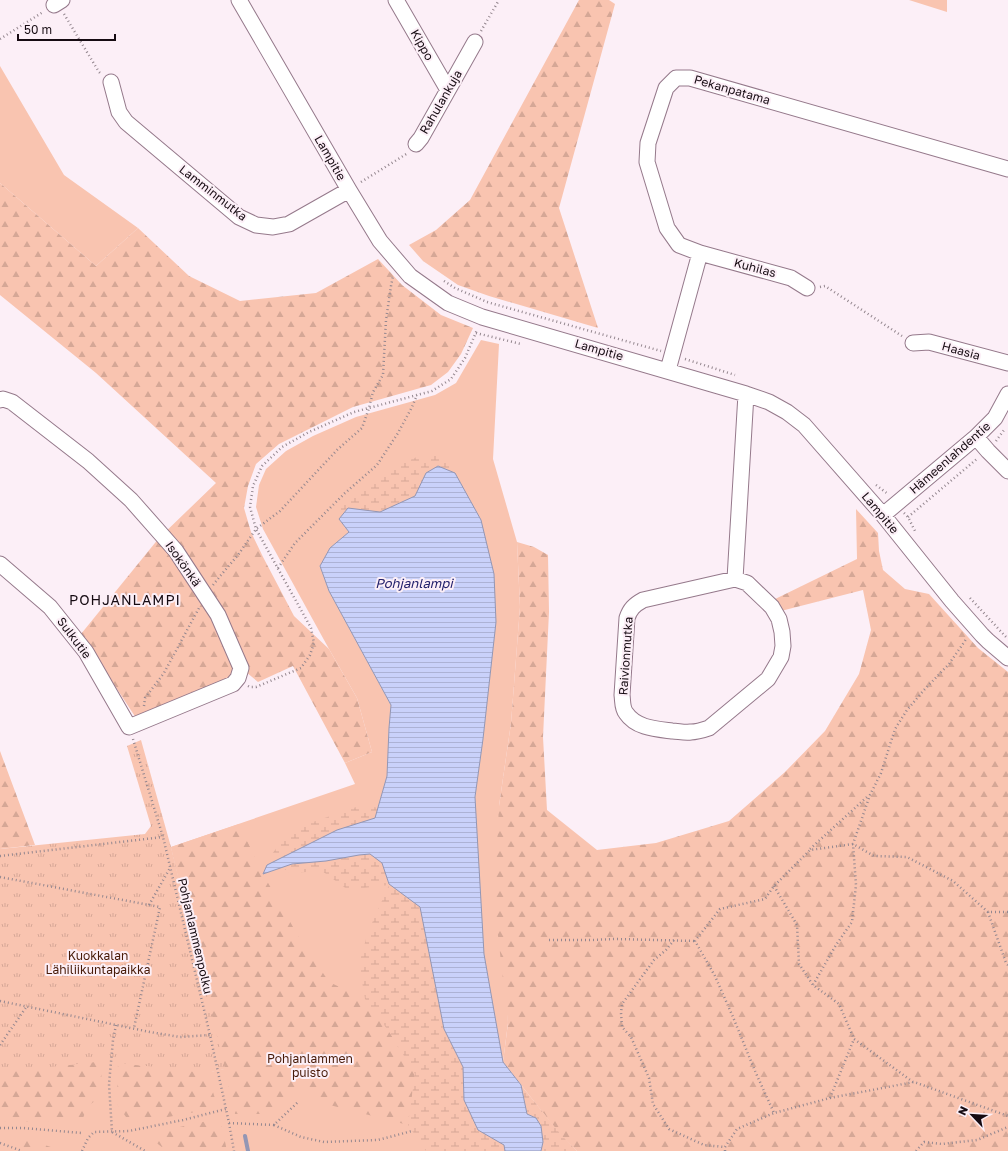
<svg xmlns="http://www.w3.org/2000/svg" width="1008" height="1151" viewBox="0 0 1008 1151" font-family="'Golos Text',sans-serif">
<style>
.grass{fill:#f9c4b0}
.forest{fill:url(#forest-firs)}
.wetland{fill:url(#wetland-marsh)}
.park{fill:url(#park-tufts)}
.water{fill:url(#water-rules);stroke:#9396b4}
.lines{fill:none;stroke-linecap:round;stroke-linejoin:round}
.stream{stroke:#9396b4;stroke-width:4}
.minor-casing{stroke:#95798b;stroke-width:17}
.path{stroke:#94878f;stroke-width:2.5;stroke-dasharray:1 3;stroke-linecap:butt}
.minor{stroke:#fff;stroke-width:15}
.labels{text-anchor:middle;stroke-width:4;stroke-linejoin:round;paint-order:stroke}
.street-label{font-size:12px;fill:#160b12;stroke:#fceff7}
.park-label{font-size:12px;fill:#471a07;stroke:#fceff7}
.water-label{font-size:13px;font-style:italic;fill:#23216c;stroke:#fceff7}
.quarter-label{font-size:14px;letter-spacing:1px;fill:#160b12;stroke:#fceff7}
</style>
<defs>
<pattern id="forest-firs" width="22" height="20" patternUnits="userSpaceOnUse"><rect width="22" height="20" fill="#f9c4b0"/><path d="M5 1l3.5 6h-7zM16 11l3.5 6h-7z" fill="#d5a796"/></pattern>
<pattern id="wetland-marsh" width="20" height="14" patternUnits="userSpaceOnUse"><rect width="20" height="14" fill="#f9c4b0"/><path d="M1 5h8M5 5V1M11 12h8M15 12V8" fill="none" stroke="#d5a796"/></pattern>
<pattern id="park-tufts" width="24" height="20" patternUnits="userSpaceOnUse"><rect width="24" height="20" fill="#f9c4b0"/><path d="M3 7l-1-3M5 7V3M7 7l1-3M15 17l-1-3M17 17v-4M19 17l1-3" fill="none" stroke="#d5a796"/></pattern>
<pattern id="water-rules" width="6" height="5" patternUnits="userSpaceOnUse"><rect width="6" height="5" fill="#c9d1fa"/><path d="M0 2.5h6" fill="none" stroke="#acb2d5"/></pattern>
</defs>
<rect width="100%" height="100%" fill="#fceff7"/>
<!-- grass -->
<path class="grass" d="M909 0H947V12Z
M0 66 64 175 138 228 96 266 0 183Z
M481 340 499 344 493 459 517 542 520 607 511 723 499 806 508 1023 503 1062 484 954 475 797 483 739 496 622 339 519 349 532 330 548 320 566 329 591 391 705 389 728 387 776 375 818 263 874 292 864 382 863 505 1151H0V862L210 1072 224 1069 171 847 355 784 345 763 372 752 357 698 329 649 263 529 256 507 259 485 266 469 286 451 313 436 356 417 435 395 456 383Z"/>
<!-- forest -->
<path class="forest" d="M579 0H609L615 4 559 208 598 328 489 296 458 285 423 261 409 245 436 230 470 200Z
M0 183 96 266 138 228 189 276 240 301 316 293 378 259 402 285 441 315 473 328 461 354 448 372 431 385 353 407 279 444 256 464 248 486 244 508 251 532 263 557 294 616 329 649 357 698 372 752 345 763 293 666 258 682 246 672 136 718 81 634 159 538 216 483 96 373 0 295Z
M856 509 878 533 879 551 883 570 905 589 929 594 978 648 1008 672V1151H577L562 1137 503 1062 508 1023 494 901 499 806 511 723 520 607 517 542 534 547 548 555 549 612 543 737 547 810 597 850 656 843 729 821 785 772 825 731 859 674 871 630 863 590 777 612 769 602 857 559Z
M0 751 35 845 0 849Z
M239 824 263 874 297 934 329 982 365 999 390 1033 415 1074 408 1125 318 1102 298 1087 284 1103 268 1114H235L171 847Z
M103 1061 99 1098 88 1106 83 1118 39 1122 0 1121V1073Z
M118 1063 207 1073 218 1108 140 1122 126 1117 117 1104Z
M220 1118 227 1151H167L154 1141 153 1133Z
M15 1138 45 1145 62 1151H17L7 1144Z"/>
<!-- wetland -->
<path class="wetland" d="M419 456H441L455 473 471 502 349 532 339 519V506L387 470Z
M475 797 484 954 503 1062 532 1151H426L408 1125 415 1074 390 1033 365 999 359 964 368 932 389 885 348 890 322 871 290 873 269 858 281 842 310 823 362 805 426 816Z
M521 1085 562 1136 577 1151H541L543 1142 536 1118 527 1114Z"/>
<!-- park -->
<path class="park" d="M141 740 171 847 225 1069 207 1073 103 1061 0 1073V849L145 834 151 826 127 746Z"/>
<!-- water -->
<path class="water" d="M438 466 455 473 481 520 494 574 496 622 483 739 475 797 484 954 503 1062 521 1085 527 1114 536 1118 541 1126 543 1142 541 1151H505L504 1145 478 1130 464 1100 463 1067 444 1029 420 907 389 884 382 863 370 854 359 855 326 861 292 864 263 874 267 865 337 830 375 818 387 776 389 728 391 705 329 591 320 566 330 548 349 532 339 519 348 508 380 512 415 496 426 473Z"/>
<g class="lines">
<!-- stream -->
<path class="stream" d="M245 1136 248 1151"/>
<defs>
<path id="minor" d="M239 0 349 190 380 241 410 276 448 303 482 317 746 394 769 402 787 412 804 425 883 515 952 601 982 635 988 641 1008 658
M396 0 448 90
M54 5 62 0
M111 82 119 112 126 122 239 217 256 225 273 227 289 224 349 190
M416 144 421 138 475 42
M700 253 791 278 807 288
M913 343 929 342 1008 363
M668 370 700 253 679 245 667 228 647 162 648 143 666 88 676 78H690L1008 169
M0 400 3 399 12 402 88 461 131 500 176 551 218 615 241 668 238 678 233 684 129 727 86 652 50 607 0 564
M976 437 988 451 1008 471
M883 515 976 437 995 418 1008 394
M735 579 747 583 772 607 779 619 782 632 783 646 781 657 768 679 709 728C703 730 697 732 691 732 684 733 678 731 672 731 656 729 636 728 626 713 622 708 623 702 622 695L627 618C630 609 634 605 643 600Z
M735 579 746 394"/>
</defs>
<!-- minor casing -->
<use href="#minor" class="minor-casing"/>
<!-- path -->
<path class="path" d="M64 14 99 72 101 74
M481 31 499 0
M0 39 43 12
M361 182 408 153
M444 281 455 288 487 302 661 351
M820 287 825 286 902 336
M476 333 521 344
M685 359 735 375
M996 441 1004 430
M876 485 888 494
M904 513 908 517 916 533
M908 517 978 458
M278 568 295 543 345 493 377 465 398 433 412 407 417 395
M213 585 221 575 238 555 256 529 280 511 337 450 362 428 369 408 373 392 383 375 386 320 391 286 393 276
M970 598 1006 637
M248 686 250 687H256L301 668 310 655 314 643 311 628 256 529 250 507 253 486 262 466 282 447 309 432 354 412 432 391 451 379 465 358 477 330
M144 706 145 698 164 673 199 608
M133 739 163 837 210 1035 229 1123 234 1151
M810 849 868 796
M0 856 163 837
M0 877 160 907 134 1028
M774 886 797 925 799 964 813 985 839 1004 854 1039 913 1082
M149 905 170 868
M988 912 1006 963 1008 965
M1008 912H988L953 881 907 857 874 856 853 844 810 850 774 886 765 899 720 909 695 941 715 976 733 1017 755 1071 774 1113 830 1098 914 1082 1008 1116
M549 940H591L615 939 695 941
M674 940 666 950 654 960 622 1004 621 1013 622 1027 631 1037 649 1078 653 1104 669 1129 704 1145 725 1147
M813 985 836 945 852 922 856 885 853 844 870 795 881 773 895 729 907 710 924 690 949 664 967 638
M0 1001 150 1032 180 1037 210 1035
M116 1025 113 1040 109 1084 112 1132 145 1151
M0 1045 27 1006
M830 1098 854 1039
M229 1123 274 1125 298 1102
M274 1125 301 1137 324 1142 378 1140 412 1131
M0 1128H23L82 1133
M0 1143 22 1151
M82 1151 88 1138 94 1132 129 1131 183 1120 226 1109
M725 1151V1147L737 1129 774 1113
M916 1151 924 1142 942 1144 977 1140 1008 1127"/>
<!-- minor -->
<use href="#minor" class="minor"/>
</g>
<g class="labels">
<!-- street labels -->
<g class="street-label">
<text transform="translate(422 45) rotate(60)" y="4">Kippo</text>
<text transform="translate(732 90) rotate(16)" y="4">Pekanpatama</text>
<text transform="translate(441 102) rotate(-60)" y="4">Rahulankuja</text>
<text transform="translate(330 158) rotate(60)" y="4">Lampitie</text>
<text transform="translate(213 193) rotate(38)" y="4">Lamminmutka</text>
<text transform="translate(755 268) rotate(15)" y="4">Kuhilas</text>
<text transform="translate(599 350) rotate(16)" y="4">Lampitie</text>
<text transform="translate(961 351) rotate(15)" y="4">Haasia</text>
<text transform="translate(950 458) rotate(-41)" y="4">Hämeenlahdentie</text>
<text transform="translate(880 513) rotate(50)" y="4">Lampitie</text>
<text transform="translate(183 564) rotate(55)" y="4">Isokönkä</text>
<text transform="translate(74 638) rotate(53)" y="4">Sulkutie</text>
<text transform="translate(626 656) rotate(-86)" y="4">Raivionmutka</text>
<text transform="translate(195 936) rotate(77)" y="4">Pohjanlammenpolku</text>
</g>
<!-- park labels -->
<g class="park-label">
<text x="98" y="960">Kuokkalan<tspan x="98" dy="14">Lähiliikuntapaikka</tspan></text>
<text x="310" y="1063">Pohjanlammen<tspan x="310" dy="14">puisto</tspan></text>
</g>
<!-- water labels -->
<g class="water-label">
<text x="414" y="588">Pohjanlampi</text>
</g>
<!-- quarter labels -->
<g class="quarter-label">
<text x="125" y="605">POHJANLAMPI</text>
</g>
</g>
<!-- north arrow -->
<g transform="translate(972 1115) rotate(295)" stroke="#fceff7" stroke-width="3" paint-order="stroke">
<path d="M0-3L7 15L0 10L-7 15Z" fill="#160b12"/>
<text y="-6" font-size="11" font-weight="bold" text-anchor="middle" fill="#160b12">N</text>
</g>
<!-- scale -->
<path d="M18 34v6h97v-6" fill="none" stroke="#160b12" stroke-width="2"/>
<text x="24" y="34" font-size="12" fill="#160b12" stroke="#fceff7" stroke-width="3" paint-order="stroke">50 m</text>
</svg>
